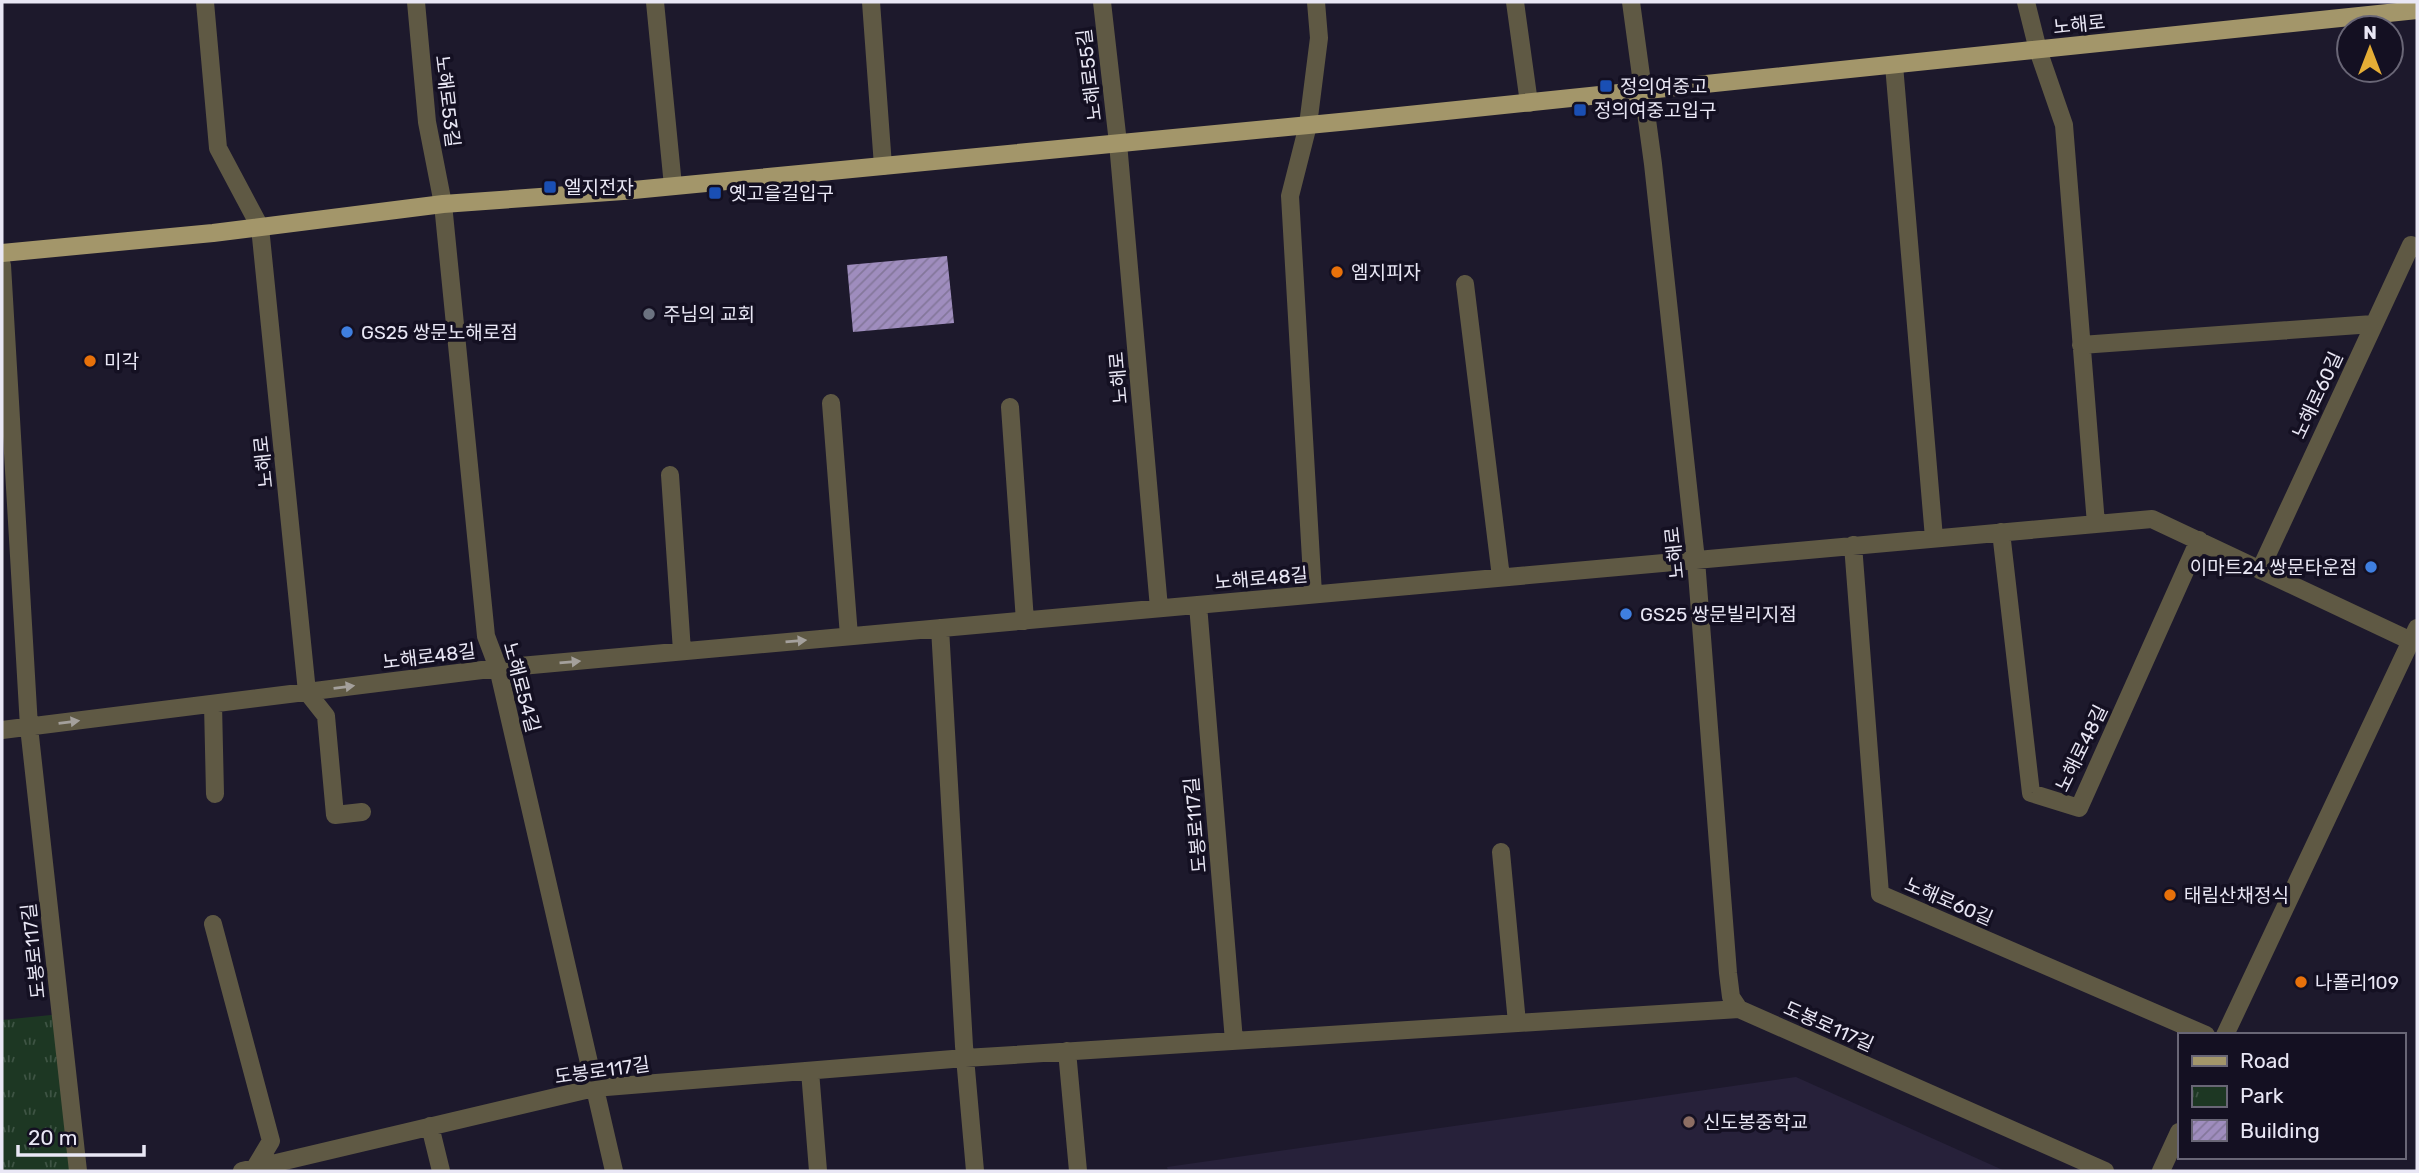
<svg xmlns="http://www.w3.org/2000/svg" width="2419" height="1173" viewBox="0 0 2419 1173" font-family="Rubik,'Noto Sans KR',sans-serif">
<style>
.built{fill:#27213a}
.park{fill:url(#park-tufts)}
.building{fill:url(#building-hatch)}
.lines{fill:none;stroke-linecap:round;stroke-linejoin:round}
.minor{stroke:#5f5944;stroke-width:18}
.major{stroke:#a3966a;stroke-width:18}
.oneway{fill:#a4a09c}
.transit-dot{fill:#1a4fb4;stroke:#141022;stroke-width:2.5}
.food-dot{fill:#e8710a;stroke:#141022;stroke-width:2.5}
.worship-dot{fill:#6b7280;stroke:#141022;stroke-width:2.5}
.shop-dot{fill:#3f7fe0;stroke:#141022;stroke-width:2.5}
.education-dot{fill:#8d6e63;stroke:#141022;stroke-width:2.5}
.labels{text-anchor:middle;stroke-width:7;stroke-linejoin:round;paint-order:stroke}
.street-label{font-size:19px;fill:#e9e7f5;stroke:#141022}
.poi-label{font-size:19px;fill:#e9e7f5;stroke:#141022;text-anchor:start}
</style>
<defs>
<pattern id="park-tufts" width="24" height="20" patternUnits="userSpaceOnUse" patternTransform="scale(1.75)"><rect width="24" height="20" fill="#1d3723"/><path d="M3 7l-1-3M5 7V3M7 7l1-3M15 17l-1-3M17 17v-4M19 17l1-3" fill="none" stroke="#3e5444"/></pattern>
<pattern id="building-hatch" width="6" height="6" patternUnits="userSpaceOnUse" patternTransform="scale(1.75)"><rect width="6" height="6" fill="#9f8dbe"/><path d="M-1 1l2-2M0 6l6-6M5 7l2-2" fill="none" stroke="#84779b"/></pattern>
</defs>
<rect width="100%" height="100%" fill="#1d192c"/>
<!-- built -->
<path class="built" d="M1796 1077 2005 1171H1168L1167 1167Z"/>
<!-- park -->
<path class="park" d="M61 1014 78 1171H2V1020Z"/>
<!-- building -->
<path class="building" d="M947 256 954 323 853 332 847 265Z"/>
<g class="lines">
<!-- minor -->
<path class="minor" d="M205 2 218 148 260 227 307 692 326 716 335 815 362 812
M416 2 427 122 443 204 486 636 498 668 614 1171
M655 2 673 186
M871 2 883 166
M1102 2 1118 143 1159 608
M1515 2 1529 103
M1631 2 1653 164 1696 560 1728 973 1731 997 1739 1009
M2026 2 2038 50 2064 125 2096 524
M1894 65 1934 538
M2 265 29 727 78 1171
M1465 284 1501 577
M2081 345 2373 324
M831 403 849 636
M1010 407 1025 621
M670 475 682 651
M2001 532 2031 793 2079 808 2199 540
M1853 545 1880 894 2206 1035
M2260 570 2411 245 2417 248
M1313 594 1290 196 1308 125 1319 38 1316 2
M1198 605 1234 1041
M940 628 964 1046 975 1171
M213 704 215 794
M2 730 498 668 2152 519 2411 641
M1501 852 1517 1023
M213 924 271 1141 253 1171
M2225 1035 2417 628
M1067 1051 1078 1171
M810 1071 818 1171
M430 1126 441 1171
M242 1171 594 1088 965 1058 1739 1009 2105 1171
M2161 1171 2179 1132"/>
<!-- major -->
<path class="major" d="M2 253 213 233 443 204 623 191 1350 121 2417 10"/>
</g>
<!-- one-way arrows -->
<defs><path id="oneway-solid" d="M-6-.8H1V-3.2L6.5 0L1 3.2V.8H-6Z" transform="scale(1.75)"/></defs>
<g class="oneway">
<use href="#oneway-solid" transform="translate(796 641) rotate(-5)"/>
<use href="#oneway-solid" transform="translate(570 662) rotate(-5)"/>
<use href="#oneway-solid" transform="translate(344 687) rotate(-7)"/>
<use href="#oneway-solid" transform="translate(69 722) rotate(-7)"/>
</g>
<!-- markers -->
<g class="transit-dot">
<rect x="1599" y="79" width="14" height="14" rx="3.5"/>
<rect x="1573" y="103" width="14" height="14" rx="3.5"/>
<rect x="543" y="180" width="14" height="14" rx="3.5"/>
<rect x="708" y="186" width="14" height="14" rx="3.5"/>
</g>
<g class="food-dot">
<circle cx="1337" cy="272" r="7"/>
<circle cx="90" cy="361" r="7"/>
<circle cx="2170" cy="895" r="7"/>
<circle cx="2301" cy="982" r="7"/>
</g>
<circle class="worship-dot" cx="649" cy="314" r="7"/>
<g class="shop-dot">
<circle cx="347" cy="332" r="7"/>
<circle cx="2371" cy="567" r="7"/>
<circle cx="1626" cy="614" r="7"/>
</g>
<circle class="education-dot" cx="1689" cy="1122" r="7"/>
<g class="labels">
<!-- street labels -->
<g class="street-label">
<text transform="translate(2079 24) rotate(-6)" y="7">노해로</text>
<text transform="translate(1089 75) rotate(-97)" y="7">노해로55길</text>
<text transform="translate(448 101) rotate(83)" y="7">노해로53길</text>
<text transform="translate(1118 378) rotate(-95)" y="7">노해로</text>
<text transform="translate(2317 395) rotate(-65)" y="7">노해로60길</text>
<text transform="translate(263 462) rotate(-96)" y="7">노해로</text>
<text transform="translate(1674 553) rotate(-96)" y="7">노해로</text>
<text transform="translate(1261 578) rotate(-5)" y="7">노해로48길</text>
<text transform="translate(429 656) rotate(-7)" y="7">노해로48길</text>
<text transform="translate(522 687) rotate(75)" y="7">노해로54길</text>
<text transform="translate(2081 748) rotate(-64)" y="7">노해로48길</text>
<text transform="translate(1195 825) rotate(-95)" y="7">도봉로117길</text>
<text transform="translate(1949 901) rotate(23)" y="7">노해로60길</text>
<text transform="translate(33 951) rotate(-96)" y="7">도봉로117길</text>
<text transform="translate(1829 1026) rotate(24)" y="7">도봉로117길</text>
<text transform="translate(602 1070) rotate(-8)" y="7">도봉로117길</text>
</g>
<!-- poi labels -->
<g class="poi-label">
<text x="1620" y="93">정의여중고</text>
<text x="1594" y="117">정의여중고입구</text>
<text x="564" y="194">엘지전자</text>
<text x="729" y="200">옛고을길입구</text>
<text x="1351" y="279">엠지피자</text>
<text x="663" y="321">주님의 교회</text>
<text x="361" y="339">GS25 쌍문노해로점</text>
<text x="104" y="368">미각</text>
<text x="2357" y="574" text-anchor="end">이마트24 쌍문타운점</text>
<text x="1640" y="621">GS25 쌍문빌리지점</text>
<text x="2184" y="902">태림산채정식</text>
<text x="2315" y="989">나폴리109</text>
<text x="1703" y="1129">신도봉중학교</text>
</g>
</g>
<!-- border -->
<rect width="2419" height="1173" fill="none" stroke="#e9e7f5" stroke-width="7"/>
<!-- legend -->
<rect x="2178" y="1033" width="228" height="126" fill="#141022" stroke="#696676" stroke-width="2"/>
<rect x="2192" y="1056" width="35" height="10" fill="#a3966a" stroke="#696676" stroke-width="2"/>
<text x="2240" y="1068" font-size="21" fill="#e9e7f5">Road</text>
<rect x="2192" y="1086" width="35" height="21" fill="url(#park-tufts)" stroke="#696676" stroke-width="2"/>
<text x="2240" y="1103" font-size="21" fill="#e9e7f5">Park</text>
<rect x="2192" y="1120" width="35" height="21" fill="url(#building-hatch)" stroke="#696676" stroke-width="2"/>
<text x="2240" y="1138" font-size="21" fill="#e9e7f5">Building</text>
<!-- north arrow -->
<g transform="translate(2370 49)"><circle r="33" fill="#141022" stroke="#696676" stroke-width="2"/>
<path d="M0-5L12 26L0 18L-12 26Z" fill="#e5ad36"/>
<text y="-10" font-size="19" font-weight="bold" text-anchor="middle" fill="#e9e7f5">N</text>
</g>
<!-- scale -->
<path d="M18 1145v10h126v-10" fill="none" stroke="#e9e7f5" stroke-width="3.5"/>
<text x="28" y="1145" font-size="21" fill="#e9e7f5" stroke="#141022" stroke-width="5" paint-order="stroke">20 m</text>
</svg>
